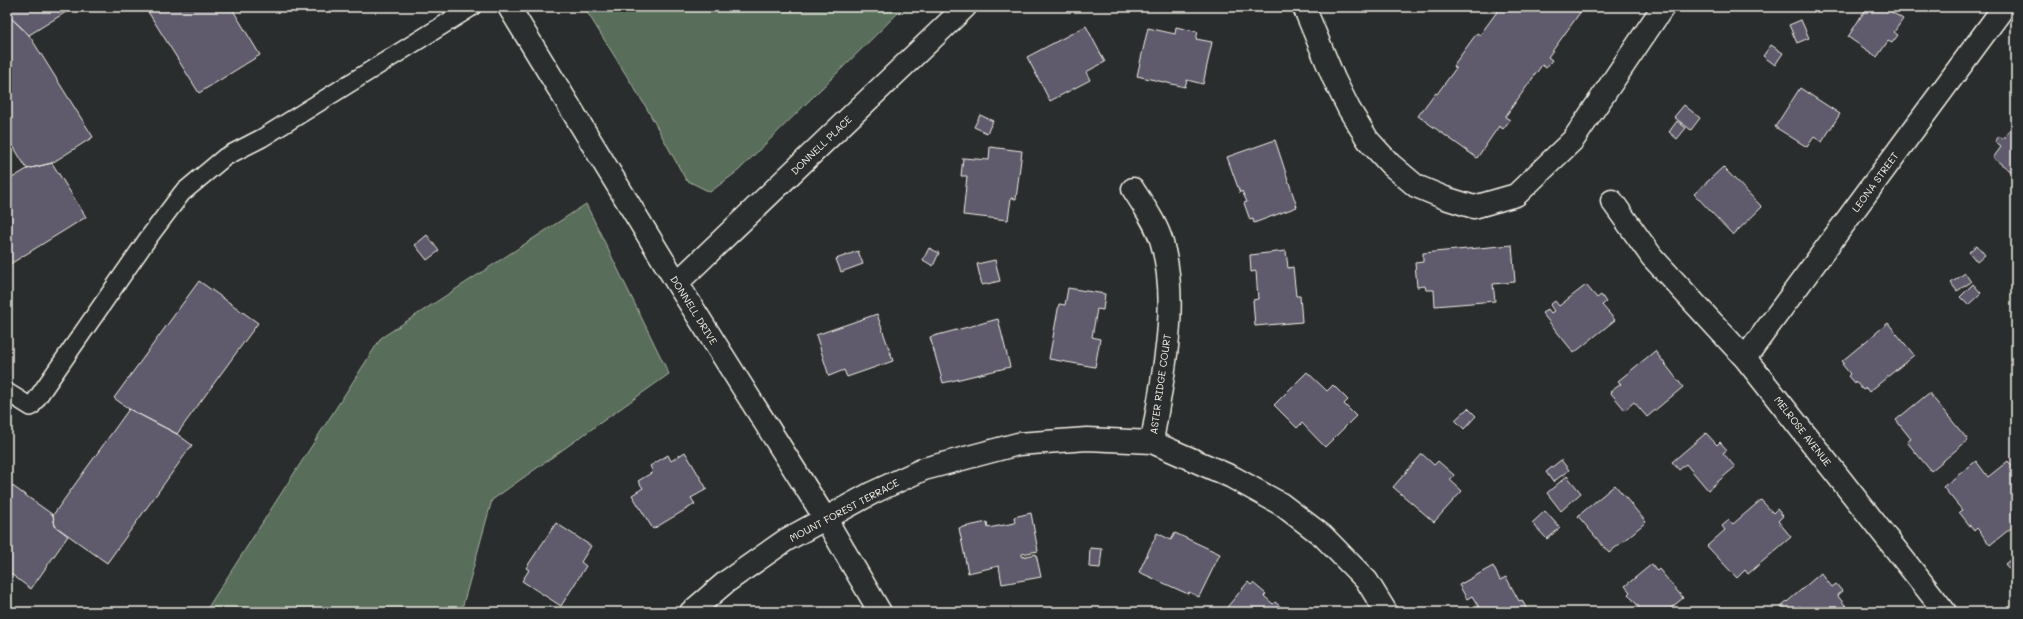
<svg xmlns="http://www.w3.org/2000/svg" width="2023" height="619" viewBox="0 0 2023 619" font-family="Mali,sans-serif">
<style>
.green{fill:#596e5a;stroke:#a6b0a1}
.building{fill:#5e5a6c;stroke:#f4f1e8}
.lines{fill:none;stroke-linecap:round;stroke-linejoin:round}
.lane-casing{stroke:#f4f1e8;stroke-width:20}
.street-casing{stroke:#f4f1e8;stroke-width:25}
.lane{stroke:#2a2d2e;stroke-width:17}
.street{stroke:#2a2d2e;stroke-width:22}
.labels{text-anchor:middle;stroke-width:3;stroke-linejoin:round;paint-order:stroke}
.street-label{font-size:10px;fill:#f4f1e8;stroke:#2a2d2e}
</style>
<rect width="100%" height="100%" fill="#2a2d2e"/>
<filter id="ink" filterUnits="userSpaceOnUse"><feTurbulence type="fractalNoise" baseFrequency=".025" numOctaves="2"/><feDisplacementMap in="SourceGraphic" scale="8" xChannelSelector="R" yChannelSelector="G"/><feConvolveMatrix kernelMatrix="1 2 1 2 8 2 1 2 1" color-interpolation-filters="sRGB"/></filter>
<g filter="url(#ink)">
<!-- green -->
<path class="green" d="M584 7H904L738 171 710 192 686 180 646 107Z
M586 204 669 374 492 500 461 612H205L381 338Z"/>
<!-- building -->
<path class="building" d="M7 7H74L29 35 11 18 7 12Z
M145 7H231L260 55 199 93Z
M1497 7H1584L1548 57 1552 60 1546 68 1542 65 1505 117 1510 120 1503 129 1499 126 1477 158 1418 116 1435 93 1437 94 1456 68 1453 66 1477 33 1480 35 1499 9Z
M1867 7H1884L1903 19 1894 32 1898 35 1892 43 1888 41 1877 57 1848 37Z
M11 18 29 35 93 137 52 163 27 169 7 136V20Z
M1801 20 1809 38 1797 43 1789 25Z
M1086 26 1105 62 1086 72 1090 80 1050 101 1027 57Z
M1176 27 1198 32 1196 39 1212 42 1203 84 1187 80 1185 87 1137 76 1148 28 1175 34Z
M1771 45 1783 53 1775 65 1763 56Z
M1800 88 1840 114 1822 142 1814 137 1807 147 1775 127Z
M1684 105 1700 118 1691 130 1674 117Z
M980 115 993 121 987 133 974 127Z
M1677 121 1686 128 1677 139 1669 132Z
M2016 121V175L1993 158 2001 147 1995 142 1999 136 2003 139Z
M1275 140 1297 207 1254 223 1253 219 1250 220 1244 203 1247 202 1242 191 1240 193 1227 157Z
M990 147 1022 151 1016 199 1011 198 1008 220 963 215 967 176H961L963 158 989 160Z
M52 163 86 217 7 266V181L27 169Z
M1723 167 1762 207 1733 235 1694 194Z
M427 235 439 251 427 260 415 245Z
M1512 245 1515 282 1493 284 1495 301 1435 306 1434 290H1426L1425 286 1417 287 1415 263 1423 262V253Z
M1977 245 1985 255 1977 262 1969 252Z
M929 248 939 253 933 266 923 260Z
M858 251 863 264 841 272 836 259Z
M1286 251 1288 268 1293 267 1296 296H1300L1302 322 1255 326 1253 300 1258 299 1256 271 1251 272 1250 255Z
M995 260 1000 281 982 285 977 264Z
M1965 273 1971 282 1957 291 1951 283Z
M199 281 258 323 177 434 129 409 114 398Z
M1973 284 1981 293 1968 305 1960 297Z
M1586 285 1597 298 1601 295 1606 302 1602 305 1615 320 1574 353 1542 313 1548 309 1551 313 1554 311 1550 305 1555 301 1559 306Z
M1068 288 1105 294 1103 310 1097 309 1092 337 1100 339 1095 367 1049 359 1059 304 1065 305Z
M877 314 893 361 847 377 844 370 829 376 816 335Z
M998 319 1010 367 943 383 930 337Z
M1888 323 1914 355 1869 392 1866 388 1863 390 1855 381 1854 383 1848 376 1850 374 1842 364 1844 363 1842 361Z
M1655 351 1683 387 1647 417 1634 402 1625 410 1610 392 1621 384 1618 381Z
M1307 372 1327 391 1333 385 1348 400 1344 404 1356 416 1325 447 1302 423 1297 428 1274 405Z
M1929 393 1968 440 1931 471 1907 442 1911 439 1896 420Z
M1468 408 1476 416 1464 429 1455 420Z
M129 409 177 434 192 445 107 563 55 526 53 515Z
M1706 433 1717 445 1720 442 1727 450 1723 453 1735 467 1708 490 1686 464 1679 470 1672 462Z
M685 452 707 489 691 498 695 504 653 529 632 495 643 488 638 481 653 472 650 466 668 455 671 461Z
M1422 454 1434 465 1438 461 1454 475 1450 480 1462 491 1434 522 1393 487Z
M1561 460 1569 470 1553 482 1546 472Z
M1976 461 1988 477 2008 461 2016 471V524L1990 545 1977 528 1974 531 1959 512 1962 510 1943 487Z
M1567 476 1581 493 1561 511 1547 493Z
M7 482 53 515 55 526 68 536 31 589 7 571Z
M1615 485 1646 522 1609 553 1578 516Z
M1761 500 1773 513 1777 509 1783 516 1778 521 1791 537 1748 574 1745 570 1737 578 1707 546 1725 530 1722 526 1729 520 1733 524Z
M1545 511 1560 528 1547 539 1532 523Z
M1031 513 1038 551 1022 554V557L1036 554 1041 577 1002 584 999 566 968 573 959 528 987 522 988 528 1015 523 1014 517Z
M556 523 591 546 581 562 586 566 561 606 522 581 529 570 526 568Z
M1157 533 1171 540 1175 533 1220 554 1199 597 1189 592 1188 594 1139 572Z
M1090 548 1102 549 1100 568 1089 567Z
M2016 555V577L2005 564Z
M1652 564 1657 571 1659 569 1683 598 1666 612H1643L1628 594 1630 592 1625 586Z
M1493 566 1500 580 1506 577 1519 601 1522 600 1528 612H1482L1472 596 1467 599 1459 585Z
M1821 573 1832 587 1836 584 1842 591 1837 595 1849 610 1847 612H1806L1800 606 1793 612H1785L1781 607Z
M1248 582 1251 585 1253 583 1266 594 1264 596 1273 604 1275 602 1287 612H1223Z"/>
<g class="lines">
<defs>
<path id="lane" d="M7 392 31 407 149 237 182 193 225 157 262 138 472 7"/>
<path id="street" d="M509 7 677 283 825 518 880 612
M1304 7 1334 79 1349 109 1368 140 1390 164 1416 186 1445 198 1474 207 1516 195 1573 140 1663 7
M1133 189C1143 205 1157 224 1162 243 1180 307 1162 378 1152 442
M1612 201 1652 257 1745 358 1945 612
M677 283 965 7
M1745 358 2004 7
M691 612 726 582 786 540 872 493 924 469 1018 444 1087 439 1152 442 1232 477 1281 504 1323 536 1367 581 1386 612"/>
</defs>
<!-- lane casing -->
<use href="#lane" class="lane-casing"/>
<!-- street casing -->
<use href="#street" class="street-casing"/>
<!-- lane -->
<use href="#lane" class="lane"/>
<!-- street -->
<use href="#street" class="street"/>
</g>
</g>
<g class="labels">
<!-- street labels -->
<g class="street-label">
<text transform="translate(821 145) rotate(-44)" y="4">DONNELL PLACE</text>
<text transform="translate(1875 182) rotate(-54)" y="4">LEONA STREET</text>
<text transform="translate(694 310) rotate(58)" y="4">DONNELL DRIVE</text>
<text transform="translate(1160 384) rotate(-82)" y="4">ASTER RIDGE COURT</text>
<text transform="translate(1803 431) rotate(52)" y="4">MELROSE AVENUE</text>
<text transform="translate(844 510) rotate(-28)" y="4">MOUNT FOREST TERRACE</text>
</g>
</g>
<!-- margin -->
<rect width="2023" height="619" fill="none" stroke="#2a2d2e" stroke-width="24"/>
<rect x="12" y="12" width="1999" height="595" fill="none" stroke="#f4f1e8" stroke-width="1.5" filter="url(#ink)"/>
</svg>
